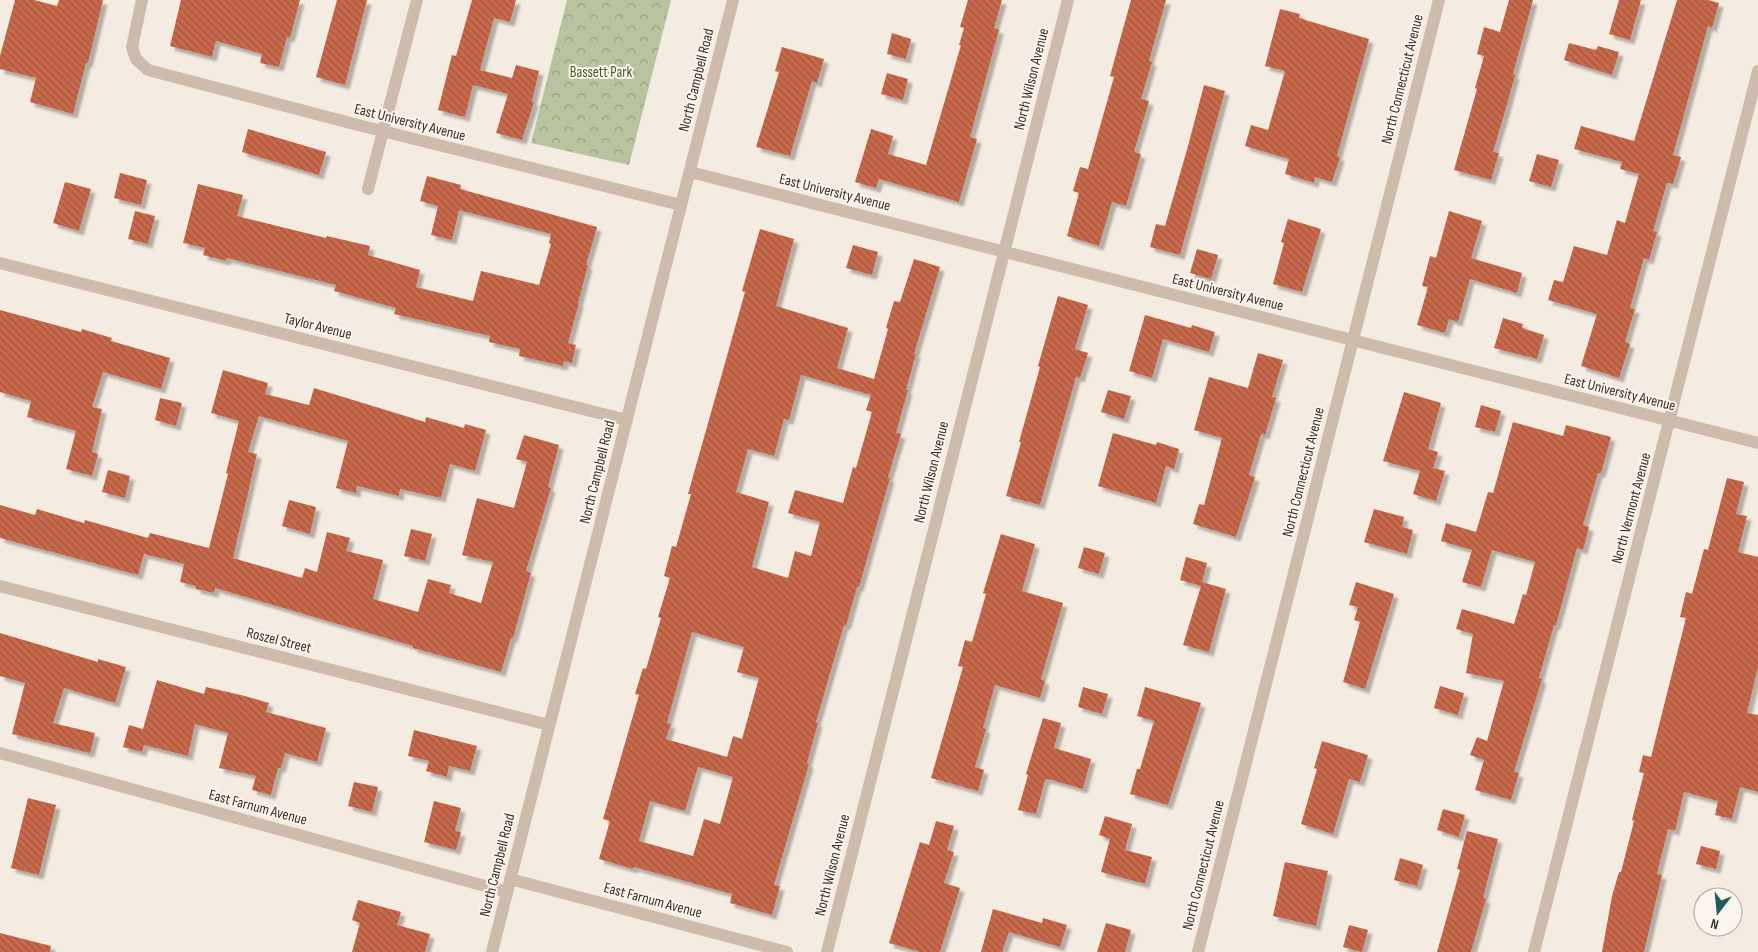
<svg xmlns="http://www.w3.org/2000/svg" width="1758" height="952" viewBox="0 0 1758 952" font-family="'Sofia Sans Condensed',sans-serif">
<style>
.park{fill:url(#park-crowns)}
.building{fill:url(#building-back-hatch);fill-rule:evenodd;filter:url(#shadow)}
.lines{fill:none;stroke-linecap:round;stroke-linejoin:round}
.minor{stroke:#cdbbac;stroke-width:12}
.labels{text-anchor:middle;stroke-width:4;stroke-linejoin:round;paint-order:stroke}
.park-label{font-size:15px;fill:#4a5a2e;stroke:#fbf5ee}
.street-label{font-size:15px;fill:#3b302b;stroke:#fbf5ee}
</style>
<defs>
<pattern id="park-crowns" width="20" height="18" patternUnits="userSpaceOnUse" patternTransform="scale(1.25)"><rect width="20" height="18" fill="#b8c4a0"/><path d="M2 6a3 3 0 1 1 6 0M12 15a3 3 0 1 1 6 0" fill="none" stroke="#97a083"/></pattern>
<pattern id="building-back-hatch" width="6" height="6" patternUnits="userSpaceOnUse" patternTransform="scale(1.25)"><rect width="6" height="6" fill="#c8694b"/><path d="M-1 5l2 2M0 0l6 6M5-1l2 2" fill="none" stroke="#a4573f"/></pattern>
<filter id="shadow"><feDropShadow dx="4.5" dy="4.5" stdDeviation="1" flood-color="#0004"/></filter>
</defs>
<rect width="100%" height="100%" fill="#f4ebe1"/>
<!-- park -->
<path class="park" d="M567 0H671L629 165 531 143Z"/>
<!-- building -->
<path class="building" d="M15 0H34L57 6 59 0H103L88 63H86L73 114 30 102 36 78 0 69V56Z
M181 0H300L290 38 287 37 279 67 260 63 262 54 216 41 212 57 170 46Z
M337 0H367L345 85 316 77Z
M472 0H516L510 22 494 18 480 70 512 78 516 65 539 71 532 101 534 102 522 140 496 133 508 94 473 85 465 117 438 110 452 55 456 56Z
M968 0H1002L994 28 999 30 970 137 977 139 959 202 879 179 876 188 855 182 871 129 893 136 888 154 926 165 961 45H959L964 28 960 27Z
M1131 0H1166L1149 61 1152 62 1141 99 1149 101 1134 152 1141 154 1126 206 1112 202 1099 246 1067 236 1079 193 1073 191 1080 167 1088 169 1114 77 1110 76Z
M1509 0H1533L1513 74 1515 75 1506 108 1493 152 1499 153 1491 180 1454 170 1477 89 1475 88 1484 56 1477 54 1484 27 1500 32Z
M1619 0H1641L1630 40 1609 34Z
M1677 0H1708L1719 3 1712 28 1708 26 1673 155 1681 157 1673 184 1667 183 1653 231 1657 232 1649 260 1644 258 1630 308 1635 309 1625 342 1630 344 1619 378 1581 366 1597 314 1548 300 1554 280 1563 282 1574 246 1607 255 1617 220 1625 223 1639 174 1620 169 1622 162 1574 149 1581 126 1634 141Z
M1280 9 1300 14 1299 18 1369 39 1337 156 1340 157 1332 182 1315 177 1314 183 1285 174 1289 159 1245 146 1251 125 1268 130 1285 71 1265 66Z
M892 33 911 39 906 59 887 54Z
M1569 43 1596 50 1598 46 1619 52 1612 75 1564 60Z
M782 47 824 59 817 83 812 81 790 156 756 147 779 72 775 71Z
M887 73 908 79 903 100 881 94Z
M1204 85 1225 91 1180 255 1150 247 1156 224 1165 226 1188 146Z
M248 129 326 152 319 175 242 152Z
M1537 154 1559 160 1551 187 1529 181Z
M120 173 147 180 141 205 114 198Z
M427 176 461 185 460 189 597 227 586 265H588L578 303H579L568 343 576 345 572 363 564 361 563 366 519 356 520 349 489 342 490 336 394 314 396 308 334 291 336 285 227 258 226 261 203 255 205 248 183 243 198 184 243 195 237 216 326 238 327 236 370 246 368 255 420 270 416 287 473 301 481 271 539 285 551 244 549 243 551 234 459 210 452 240 431 235 438 206 420 201Z
M65 182 91 189 79 231 53 223Z
M135 211 155 216 148 244 128 239Z
M1449 211 1482 221 1471 258 1522 273 1517 293 1470 279 1458 322 1449 319 1445 333 1417 325 1428 287 1422 286 1430 256 1436 258Z
M1288 219 1321 229 1302 292 1273 284 1284 243 1281 242Z
M760 229 794 239 776 306 848 328 837 368 874 379 888 329 886 328 894 301 900 302 914 259 940 267 914 354H916L906 390H908L896 433 901 434 888 477 890 478 859 587H857L846 626 844 625 816 722 818 723 807 763 809 764 774 885 780 886 772 915 730 903 732 894 634 867 633 869 599 859 610 821 603 819 639 695 635 694 643 668 646 669 661 618 658 617 670 578 664 576 672 546 676 547 691 494H688L745 292 742 291ZM801 375 871 395 866 410 872 412 856 468 853 467 843 503 795 490 788 513 820 522 811 556 795 551 788 578 752 567 769 502 736 492 748 449 774 456 784 419 789 420ZM692 632 744 647 737 672 759 678 742 739 733 736 727 757 666 739 671 724 667 723ZM698 767 733 777 720 824 704 819 693 856 639 841 650 801 685 811Z
M853 245 878 252 872 275 846 268Z
M1197 249 1218 255 1211 279 1190 273Z
M1058 296 1088 305 1075 349 1088 353 1080 378 1076 377 1040 505 1006 496 1021 442H1019L1040 367 1038 366Z
M0 310 81 332 82 329 112 338 111 341 170 358 161 389 103 372 92 407 102 409 92 452 98 454 92 476 66 469 76 431 27 417 31 401 0 392Z
M1145 315 1191 328 1192 325 1215 332 1209 352 1163 339 1152 378 1129 371Z
M1503 318 1523 324 1522 328 1544 335 1537 359 1494 348Z
M1258 353 1283 360 1272 397 1276 398 1265 435 1261 434 1249 475 1255 477 1236 537 1193 524 1199 504 1204 505 1222 438 1194 430 1209 377 1248 388Z
M223 370 268 383 265 394 309 405 314 388 425 422 426 417 464 428 465 424 486 430 475 471 450 464 441 498 400 489 399 496 357 486 356 493 336 488 348 441 259 416 248 452 257 454 233 558 302 578 305 568 317 572 327 532 350 538 346 551 383 560 373 599 418 612 428 579 451 585 449 593 481 603 493 562 462 555 477 498 514 508 527 462 516 459 524 435 559 445 548 487 551 488 526 571 531 573 513 638H511L501 672 413 648V646L215 588 214 593 196 589V586L180 582 184 564 144 554 138 575 0 538V505L35 515 37 509 84 523 85 520 148 538 150 533 209 548 228 474 226 473 239 421 211 413Z
M1108 390 1131 396 1124 419 1101 412Z
M1404 392 1441 403 1428 449 1438 452 1433 468 1445 471 1436 501 1413 494 1420 471 1383 461Z
M160 398 182 403 176 426 155 420Z
M1481 405 1501 411 1495 432 1475 427Z
M1513 422 1563 436 1566 425 1611 437 1601 473H1598L1583 525 1589 527 1583 550 1577 548 1556 625H1554L1539 678 1542 679 1514 772 1519 773 1511 800 1475 790 1484 760 1470 755 1477 737 1487 741 1504 681 1466 673 1473 634 1456 629 1462 609 1514 624 1523 594 1526 595 1535 562 1492 550 1481 587 1462 582 1472 550 1441 541 1446 523 1476 532 1488 492 1493 493Z
M1113 433 1156 445 1157 442 1179 449 1174 469 1166 466 1156 503 1098 486Z
M108 470 130 476 125 498 102 492Z
M1727 478 1744 482 1736 514 1747 516 1738 552 1758 557V667L1747 713 1758 715V792L1740 787 1732 819 1715 815 1718 801 1684 792 1675 831 1668 829 1657 874 1662 875 1644 952H1602L1612 896 1619 872H1621L1634 821 1632 820 1644 773 1639 772 1643 755 1651 757 1686 618 1680 617 1686 592 1692 594 1704 549 1708 550Z
M289 500 316 507 310 534 282 526Z
M1374 509 1404 517 1402 527 1413 530 1407 554 1364 542Z
M411 529 432 534 425 561 404 556Z
M1001 534 1035 544 1022 591 1063 603 1041 679 1045 681 1040 698 995 685 983 728 986 729 975 767 984 770 978 791 931 778 963 667 958 666 965 640 972 642 986 594 983 593Z
M1084 547 1105 553 1099 574 1078 568Z
M1186 557 1207 563 1202 582 1226 589 1209 652 1183 645 1201 586 1180 580Z
M1356 582 1394 594 1365 689 1343 682 1360 622 1354 620 1358 607 1349 605Z
M0 633 98 662V659L126 667 115 703 64 688 53 723 95 733 90 753 12 734 25 683 0 676Z
M157 680 204 694 206 687 245 696 269 703 266 712 326 728 317 762 285 753 281 768H278L271 795 252 790 256 776 219 768 228 733 195 724 188 756 144 745 142 752 123 747 129 725 143 729Z
M1440 686 1464 693 1458 715 1434 708Z
M1083 687 1108 694 1102 714 1078 707Z
M1145 687 1201 703 1168 805 1130 794 1137 769H1140L1154 721 1137 716Z
M1043 718 1061 723 1054 748 1091 759 1083 789 1048 779 1045 780 1036 814 1018 810 1028 775 1026 774Z
M414 730 477 746 470 771 449 766 447 777 426 771 429 761 408 756Z
M1322 741 1368 755 1360 782 1349 779 1333 834 1301 824 1317 769 1314 768Z
M354 782 378 787 372 812 348 806Z
M28 798 56 805 39 875 11 868Z
M434 801 461 808 455 831 461 832 456 850 424 842Z
M1443 809 1465 815 1459 837 1437 830Z
M1105 816 1132 824 1125 850 1152 857 1145 884 1101 872 1110 839 1099 835Z
M936 821 954 826 947 850 954 852 944 883 960 888 940 952H920L889 943 920 842 929 845Z
M1467 831 1498 839 1483 898 1486 899 1471 952H1437L1460 870 1457 869Z
M1701 846 1720 851 1716 869 1696 864Z
M1400 858 1423 865 1417 886 1394 880Z
M1285 862 1328 871 1316 926 1273 916Z
M358 900 401 912 397 925 430 934 425 952H352L360 923 352 920Z
M993 909 1042 923 1043 918 1067 925 1060 947 1009 932 1002 952H981Z
M1106 923 1131 930 1125 952H1097Z
M1349 925 1368 930 1362 952 1343 947Z
M0 933 51 946 50 952H0Z"/>
<g class="lines">
<!-- minor -->
<path class="minor" d="M142 0 132 47 136 59 148 70 358 125 681 205
M690 172 1758 443
M368 189 417 0
M0 263 627 420
M0 586 549 725
M0 753 507 892
M510 879 787 952
M492 952 733 0
M827 952 1068 0
M1198 952 1439 0
M1534 952 1758 71"/>
</g>
<g class="labels">
<!-- park labels -->
<g class="park-label">
<text x="601" y="77">Bassett Park</text>
</g>
<!-- street labels -->
<g class="street-label">
<text transform="translate(1031 79) rotate(-76)" y="5">North Wilson Avenue</text>
<text transform="translate(1402 79) rotate(-76)" y="5">North Connecticut Avenue</text>
<text transform="translate(696 80) rotate(-76)" y="5">North Campbell Road</text>
<text transform="translate(410 122) rotate(14)" y="5">East University Avenue</text>
<text transform="translate(835 192) rotate(14)" y="5">East University Avenue</text>
<text transform="translate(1228 292) rotate(14)" y="5">East University Avenue</text>
<text transform="translate(318 326) rotate(14)" y="5">Taylor Avenue</text>
<text transform="translate(1620 392) rotate(14)" y="5">East University Avenue</text>
<text transform="translate(597 472) rotate(-76)" y="5">North Campbell Road</text>
<text transform="translate(931 472) rotate(-76)" y="5">North Wilson Avenue</text>
<text transform="translate(1303 472) rotate(-76)" y="5">North Connecticut Avenue</text>
<text transform="translate(1631 508) rotate(-75)" y="5">North Vermont Avenue</text>
<text transform="translate(279 640) rotate(14)" y="5">Roszel Street</text>
<text transform="translate(258 807) rotate(15)" y="5">East Farnum Avenue</text>
<text transform="translate(497 865) rotate(-76)" y="5">North Campbell Road</text>
<text transform="translate(832 865) rotate(-76)" y="5">North Wilson Avenue</text>
<text transform="translate(1203 865) rotate(-76)" y="5">North Connecticut Avenue</text>
<text transform="translate(653 900) rotate(15)" y="5">East Farnum Avenue</text>
</g>
</g>
<!-- north arrow -->
<g transform="translate(1718 912) rotate(196)"><circle r="24" fill="#fbf5ee" stroke="#aea6a0"/>
<path d="M0-4L9 19L0 12L-9 19Z" fill="#1f5a5e"/>
<text y="-8" font-size="14" font-weight="bold" text-anchor="middle" fill="#3b302b">N</text>
</g>
</svg>
